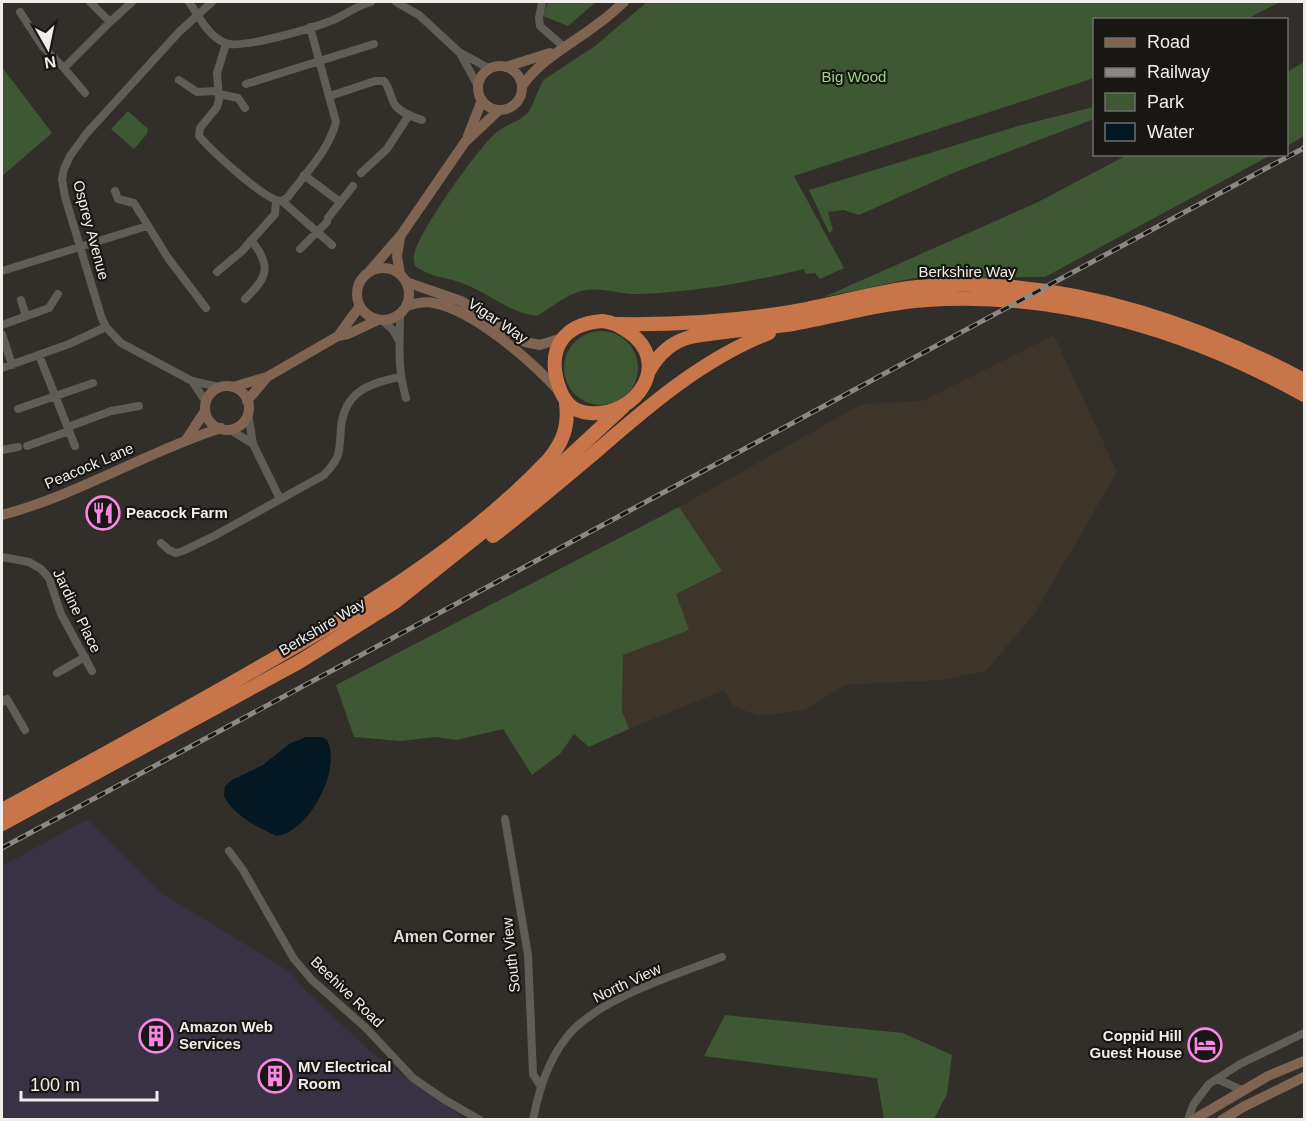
<svg xmlns="http://www.w3.org/2000/svg" width="1306" height="1121" viewBox="0 0 1306 1121" font-family="Helvetica,sans-serif">
<style>
.commercial{fill:#383344}
.built{fill:#3d352a}
.green{fill:#3e5833}
.water{fill:#031822}
.lines{fill:none;stroke-linecap:round;stroke-linejoin:round}
.street{stroke:#605c56;stroke-width:8}
.secondary{stroke:#806452;stroke-width:10}
.highway{stroke:#c9754a;stroke-width:14}
.rail-casing{stroke:#8c8884;stroke-width:5}
.rail{stroke:#181714;stroke-width:3;stroke-dasharray:9;stroke-linecap:butt}
.labels{text-anchor:middle;stroke-width:4.5;stroke-linejoin:round;paint-order:stroke}
.park-label{font-size:15px;fill:#9ed588;stroke:#181714}
.street-label{font-size:15px;fill:#f0edea;stroke:#181714}
.poi-label{font-size:15px;font-weight:bold;fill:#f0edea;stroke:#181714;text-anchor:start}
.neighbourhood-label{font-size:16px;font-weight:bold;fill:#dfdad3;stroke:#181714}
</style>
<rect width="100%" height="100%" fill="#322e29"/>
<!-- commercial -->
<path class="commercial" d="M88 819 163 894 292 973 299 984 372 1053 465 1119 2 1120V866Z"/>
<!-- built -->
<path class="built" d="M1054 335 1117 472 1035 613 986 671 941 680 845 685 805 710 758 716 733 706 724 690 629 729 622 711 623 655 688 630 676 594 722 571 679 507 862 404 922 401Z"/>
<!-- green -->
<path class="green" d="M548 2H596L568 26 543 16Z
M647 2H1280L1247 19 1094 20V78L794 176 844 268 820 279 815 273 806 274 804 269C750 282 696 292 640 294 620 295 602 286 581 291 564 296 552 307 537 316 509 313 486 291 459 282 444 277 428 276 415 266 414 261 413 257 415 252 420 230 479 146 498 131 507 124 522 121 529 111 536 101 537 88 545 79L595 46Z
M1304 62V136L1287 146V72Z
M2 67 52 133 2 176Z
M1094 107V119L953 173 859 215 844 210 828 212 833 230 829 233 809 190 1018 126Z
M128 111 148 129 147 134 134 149 111 129Z
M1129 154 1271 155 1045 277 915 278 824 297 1038 202Z
M564 368a37 37 0 1 1 74 0a37 37 0 1 1-74 0Z
M679 507 722 571 676 594 689 630 623 655 622 711 629 729 589 747 574 734 560 754 532 775 503 729 457 740 435 737 401 741 354 737 336 685Z
M725 1015 903 1033 952 1055 947 1094 934 1119H884L877 1078 704 1056Z"/>
<!-- water -->
<path class="water" d="M306 737H322L327 740C342 769 310 831 277 836 260 829 232 814 224 796L225 786 232 780 263 765 289 744Z"/>
<g class="lines">
<!-- street -->
<path class="street" d="M189 2C199 16 207 35 225 43 241 50 316 27 333 20 346 14 357 6 371 2
M212 2 179 32 86 134 70 156 64 169 62 179 65 197 101 316 106 327 121 343 192 381 219 387
M396 2 419 15 459 52 490 69
M542 2 539 18 540 26 564 47
M20 12 43 47 64 68 110 22 90 2
M110 22 132 2
M226 44 217 73 219 100 217 107 200 128 199 136C211 150 266 202 282 201L288 197C305 174 329 150 336 122L310 27
M460 53 479 88
M64 68 85 93
M179 80 197 92 218 91
M246 84 374 44
M219 94 238 98 245 108
M330 96 375 81H384C390 88 390 97 395 105 401 113 413 117 422 120
M361 173 387 149 409 115
M304 175 340 202
M115 191 118 199 134 203 168 258 206 308
M282 201 332 245
M328 218 353 186
M300 249 327 222
M2 271 147 226
M217 272 242 251 275 214 276 202
M245 299C268 277 272 266 251 240
M21 300 26 316
M400 314C400 347 397 366 406 398
M382 320 393 330 398 339
M2 325 49 308 58 294
M2 334 12 365
M39 355 75 446
M2 368 69 344 106 327
M192 381 206 402
M18 409 93 383
M248 413 253 444 280 499
M68 427 111 411 139 406
M229 429 253 444
M27 446 69 431
M2 450 18 447
M161 543 169 550 176 553 183 551 214 536 324 475C342 456 339 451 341 428 344 392 369 383 400 377
M2 557 29 562 41 569 49 578 61 614 92 671
M57 673 85 657
M2 702 7 699 25 730
M505 819 528 955 533 1074 541 1087
M229 851 243 870 294 959 312 980 366 1028 413 1078 445 1100 480 1120
M1217 1079 1242 1090
M533 1120C539 1088 551 1052 574 1029 609 995 676 975 722 957
M1188 1120 1193 1105 1209 1084 1240 1064 1304 1033"/>
<!-- secondary -->
<path class="secondary" d="M478 88a22 22 0 1 1 44 0a22 22 0 1 1-44 0Z
M506 67 550 53
M522 86C542 58 572 44 599 23 608 17 616 9 624 2
M468 136 482 100
M400 238 397 256 400 274
M357 294a26 26 0 1 1 52 0a26 26 0 1 1-52 0Z
M368 273 401 235 465 142 499 110
M406 282 461 301 525 342 540 345 562 338
M407 306C416 303 424 301 434 303 475 311 531 361 559 391
M338 336 360 306
M205 408a22 22 0 1 1 44 0a22 22 0 1 1-44 0Z
M233 387 267 377
M247 401 267 377 338 336 348 334 378 320
M186 440 205 411
M2 515C78 495 146 452 221 428
M1193 1120 1268 1076 1304 1061
M1222 1120 1243 1107 1304 1077"/>
<!-- highway -->
<path class="highway" d="M602 321C612 322 618 325 627 331 674 361 637 418 589 413 571 412 563 400 558 384 547 348 564 324 602 321Z
M616 324C679 325 744 321 806 309 843 302 879 291 917 287 1053 274 1186 318 1304 380
M649 371C658 355 671 342 690 337 724 331 759 329 793 324 838 316 882 303 927 300 1059 291 1190 331 1304 395
M493 536C527 510 560 482 592 455 646 408 702 359 769 333
M2 810C84 765 167 720 249 673 355 613 464 549 549 459 563 442 569 426 566 403
M2 824 299 662 395 602 519 503 624 406"/>
<defs>
<path id="rail" d="M2 848 1304 148"/>
</defs>
<!-- rail casing -->
<use href="#rail" class="rail-casing"/>
<!-- rail -->
<use href="#rail" class="rail"/>
</g>
<!-- icons -->
<defs>
<symbol id="restaurant-ring" viewBox="-11 -11 22 22"><circle r="9.5" fill="#181714" stroke="#fb86e4" stroke-width="1.5"/><path d="M-5-6h1v4h1v-4h1v4h1v-4h1v5L-1.5 .5V6h-2V.5L-5-1ZM5-6V6H3V1.5H1.5Q1.5-4 5-6Z" fill="#fb86e4"/></symbol>
<symbol id="building-ring" viewBox="-11 -11 22 22"><circle r="9.5" fill="#181714" stroke="#fb86e4" stroke-width="1.5"/><path d="M-4-6H4V6H1V3H-1V6H-4ZM-2.5-4.3h1.7v1.8h-1.7ZM.8-4.3h1.7v1.8H.8ZM-2.5-1h1.7V.8h-1.7ZM.8-1h1.7V.8H.8Z" fill="#fb86e4"/></symbol>
<symbol id="hotel-ring" viewBox="-11 -11 22 22"><circle r="9.5" fill="#181714" stroke="#fb86e4" stroke-width="1.5"/><path d="M-6-4.5h1.5V1H6V5H4.5V3h-9V5H-6ZM-4 0a1.8 1.8 0 1 1 3.6 0ZM.5 0V-2.5h3Q6-2.5 6 0Z" fill="#fb86e4"/></symbol>
</defs>
<g fill-rule="evenodd">
<use href="#restaurant-ring" x="84" y="494" width="38" height="38"/>
<use href="#building-ring" x="137" y="1017" width="38" height="38"/>
<use href="#hotel-ring" x="1186" y="1026" width="38" height="38"/>
<use href="#building-ring" x="256" y="1057" width="38" height="38"/>
</g>
<g class="labels">
<!-- park labels -->
<g class="park-label">
<text x="854" y="82">Big Wood</text>
</g>
<!-- street labels -->
<g class="street-label">
<text transform="translate(91 230) rotate(75)" y="5">Osprey Avenue</text>
<text x="967" y="277">Berkshire Way</text>
<text transform="translate(498 321) rotate(34)" y="5">Vigar Way</text>
<text transform="translate(89 466) rotate(-23)" y="5">Peacock Lane</text>
<text transform="translate(77 611) rotate(64)" y="5">Jardine Place</text>
<text transform="translate(322 627) rotate(-31)" y="5">Berkshire Way</text>
<text transform="translate(511 955) rotate(-96)" y="5">South View</text>
<text transform="translate(627 983) rotate(-25)" y="5">North View</text>
<text transform="translate(347 992) rotate(44)" y="5">Beehive Road</text>
</g>
<!-- poi labels -->
<g class="poi-label">
<text x="126" y="518">Peacock Farm</text>
<text x="179" y="1032">Amazon Web<tspan x="179" dy="17">Services</tspan></text>
<text x="1182" y="1041" text-anchor="end">Coppid Hill<tspan x="1182" dy="17">Guest House</tspan></text>
<text x="298" y="1072">MV Electrical<tspan x="298" dy="17">Room</tspan></text>
</g>
<!-- neighbourhood labels -->
<g class="neighbourhood-label">
<text x="444" y="942">Amen Corner</text>
</g>
</g>
<!-- border -->
<rect width="1306" height="1121" fill="none" stroke="#f0edea" stroke-width="6"/>
<!-- legend -->
<rect x="1093" y="18" width="195" height="138" fill="#181714" stroke="#6e6d6a" stroke-width="1.5"/>
<rect x="1105" y="38" width="30" height="9" fill="#806452" stroke="#6e6d6a" stroke-width="1.5"/>
<text x="1147" y="48" font-size="18" fill="#f0edea">Road</text>
<rect x="1105" y="68" width="30" height="9" fill="#8c8884" stroke="#6e6d6a" stroke-width="1.5"/>
<text x="1147" y="78" font-size="18" fill="#f0edea">Railway</text>
<rect x="1105" y="93" width="30" height="18" fill="#3e5833" stroke="#6e6d6a" stroke-width="1.5"/>
<text x="1147" y="108" font-size="18" fill="#f0edea">Park</text>
<rect x="1105" y="123" width="30" height="18" fill="#031822" stroke="#6e6d6a" stroke-width="1.5"/>
<text x="1147" y="138" font-size="18" fill="#f0edea">Water</text>
<!-- north arrow -->
<g transform="translate(48 48) rotate(171)" stroke="#181714" stroke-width="4.5" paint-order="stroke">
<path d="M0-4.5L10 22L0 15L-10 22Z" fill="#f0edea"/>
<text y="-9" font-size="16" font-weight="bold" text-anchor="middle" fill="#f0edea">N</text>
</g>
<!-- scale -->
<path d="M21 1091v9h136v-9" fill="none" stroke="#f0edea" stroke-width="3"/>
<text x="30" y="1091" font-size="18" fill="#f0edea" stroke="#181714" stroke-width="4.5" paint-order="stroke">100 m</text>
</svg>
